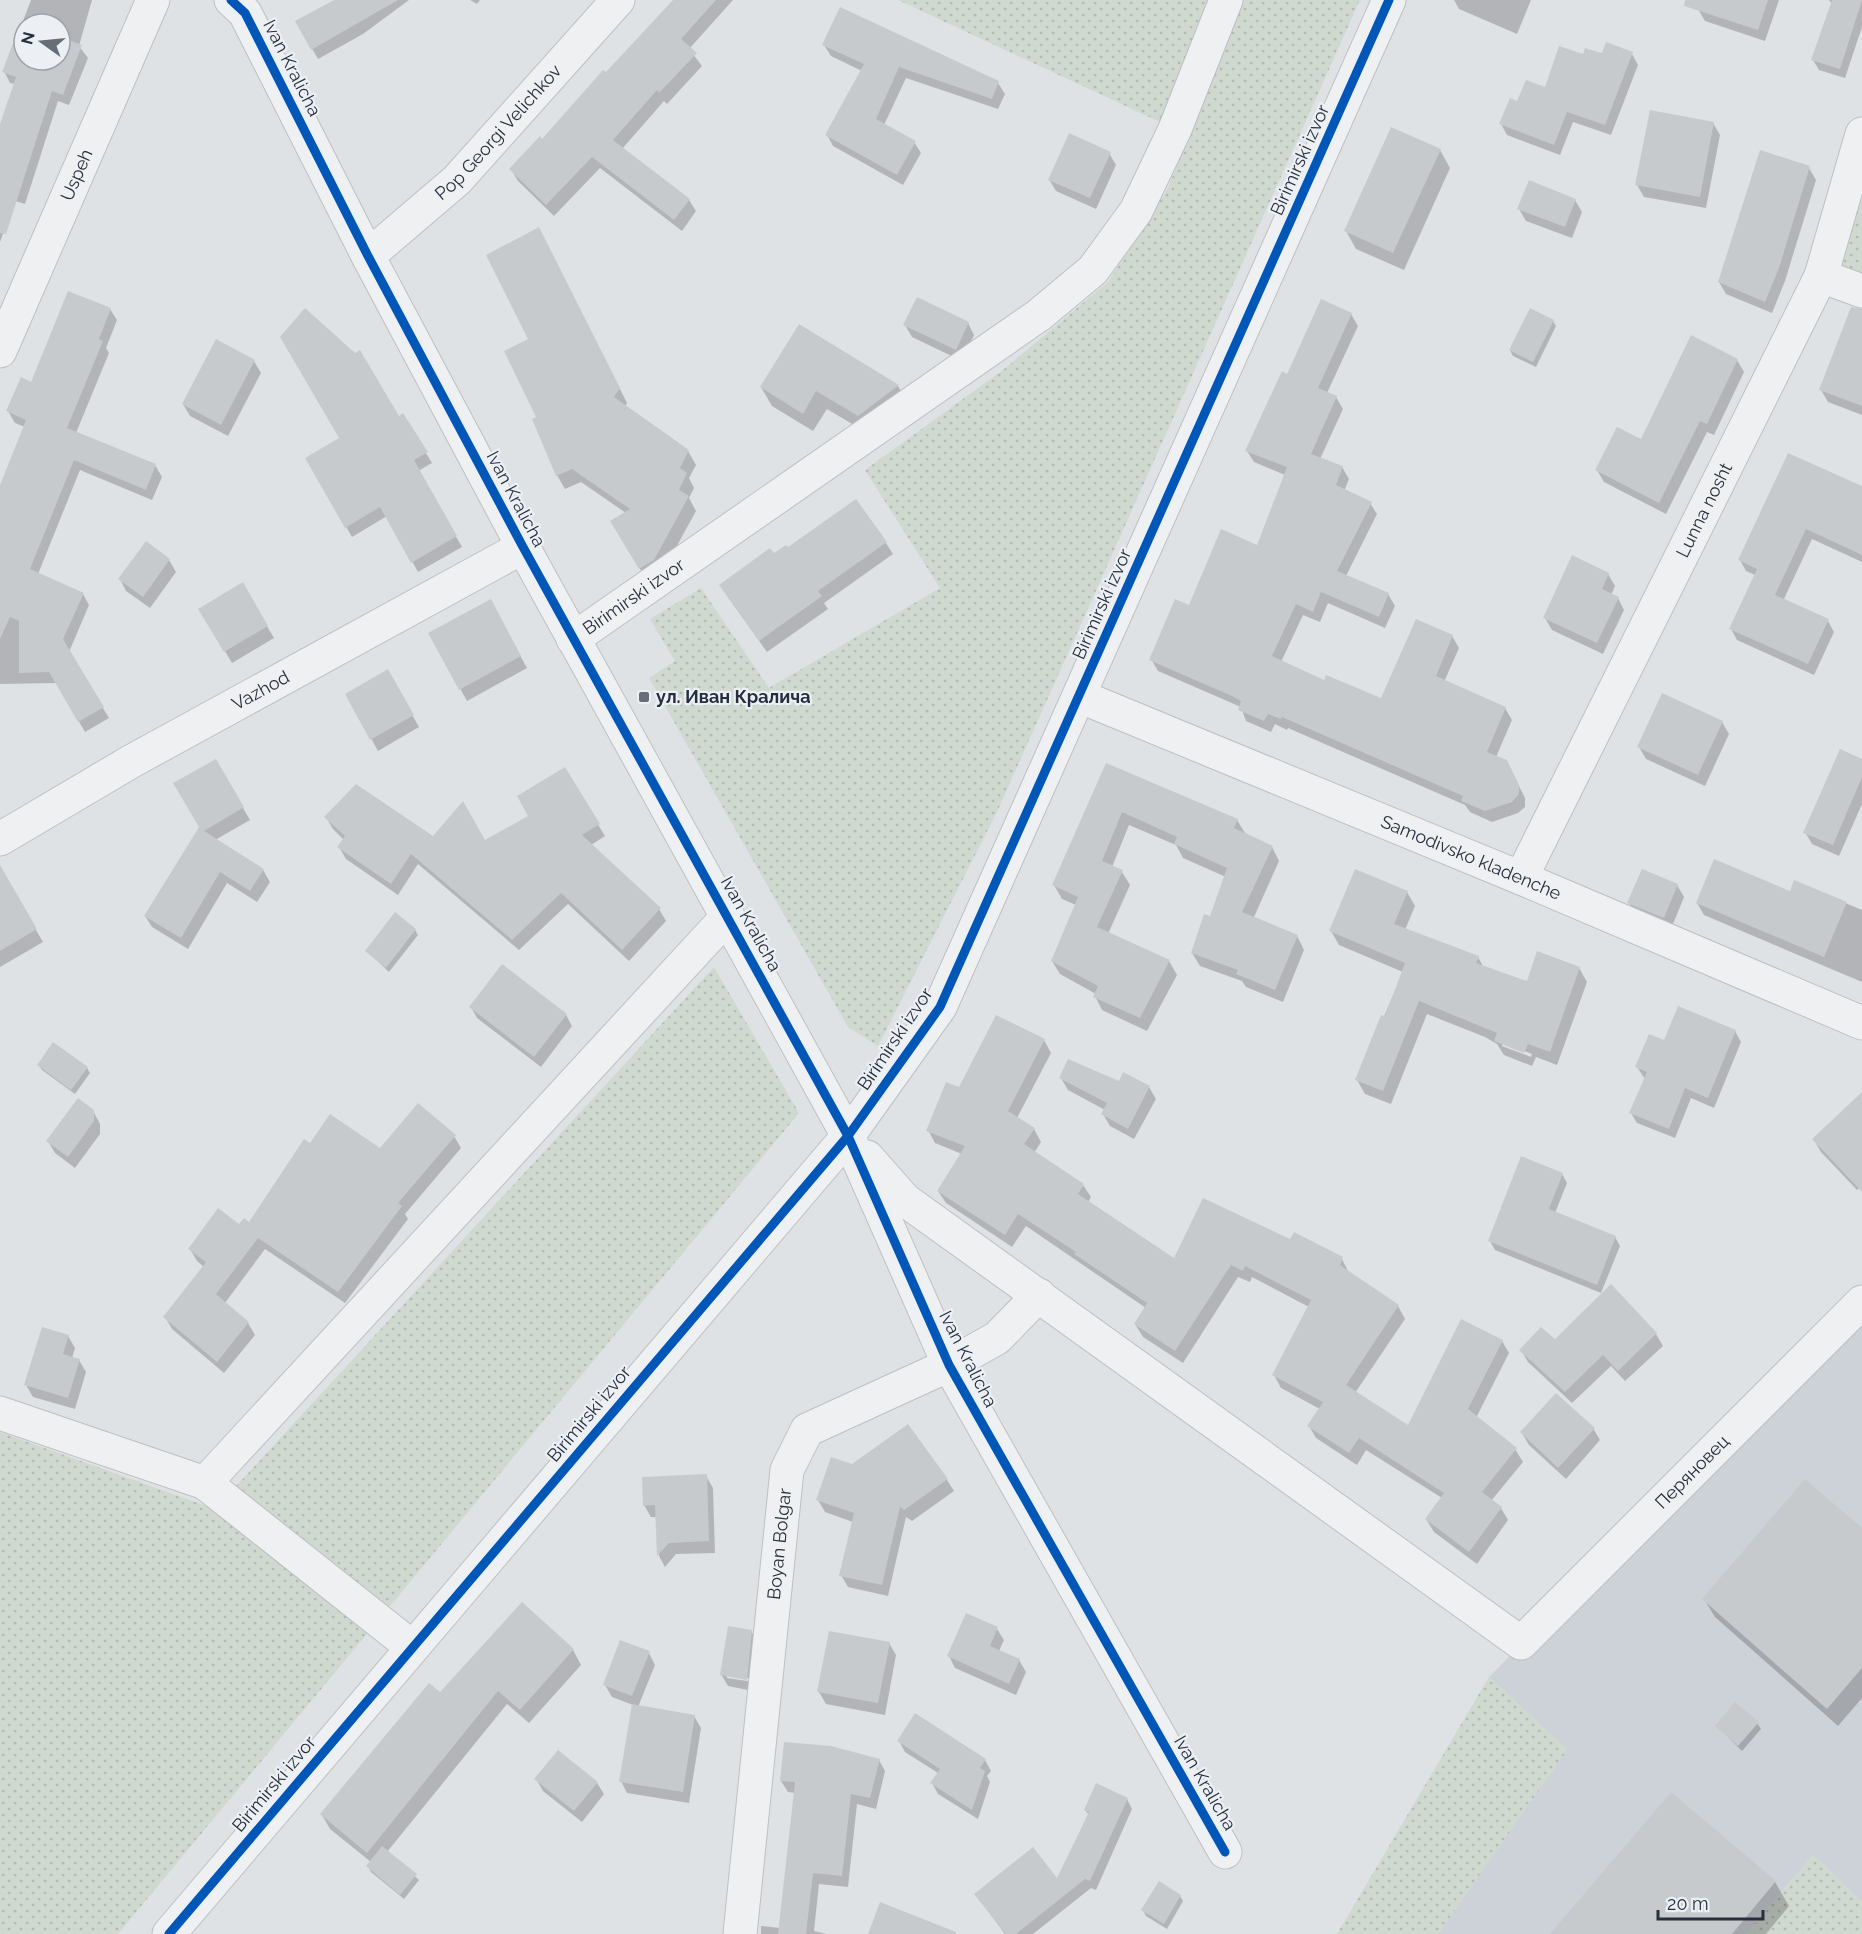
<svg xmlns="http://www.w3.org/2000/svg" width="1862" height="1934" viewBox="0 0 1862 1934" font-family="Raleway,sans-serif">
<style>
.built{fill:#cdd1d8}
.grass{fill:url(#grass-dots)}
.shadow{fill:#0003;fill-rule:evenodd}
.building{fill:#c7cacd}
.lines{fill:none;stroke-linecap:round;stroke-linejoin:round}
.minor-casing{stroke:#bdc0c3;stroke-width:35}
.minor{stroke:#eef0f1;stroke-width:33}
.cycleway-casing{stroke:#ecf0f4;stroke-width:13}
.cycleway{stroke:#0057b8;stroke-width:9}
.poi-dot{fill:#676e78;stroke:#ecf0f4;stroke-width:2}
.labels{text-anchor:middle;stroke-width:4.5;stroke-linejoin:round;paint-order:stroke}
.street-label{font-size:18px;fill:#262f3d;stroke:#ecf0f4}
.poi-label{font-size:18px;font-weight:bold;fill:#262f3d;stroke:#ecf0f4;text-anchor:start}
</style>
<defs>
<pattern id="grass-dots" width="8" height="8" patternUnits="userSpaceOnUse" patternTransform="scale(1.5)"><rect width="8" height="8" fill="#d0d9d0"/><path d="M2 2h.1M6 6h.1" fill="none" stroke="#b2bbb4" stroke-width="1.8" stroke-linecap="round"/></pattern>
</defs>
<rect width="100%" height="100%" fill="#dfe2e5"/>
<!-- built -->
<path class="built" d="M1862 1302V1902L1813 1855 1746 1934H1438L1567 1749 1489 1677Z"/>
<!-- grass -->
<path class="grass" d="M898 0H1226L1175 129Z
M1242 0H1360L997 812 878 1046 848 1027 649 678 675 661 650 619 701 588 769 688 940 588 865 470 1003 370 1108 282 1167 190Z
M1862 134V291L1821 276Z
M714 967 799 1113 118 1934H0V1432L215 1509Z
M1489 1677 1568 1749 1438 1934H1337Z
M1813 1855 1862 1902V1934H1746Z"/>
<!-- shadow -->
<path class="shadow" d="M31 0H92L79 46 88 58 69 105 58 101 25 204 15 201 0 242V129L15 84 10 83 4 71ZM24 24H60V60H24Z
M337 0H409L363 34 318 59 297 22Z
M470 0H480L477 4Z
M675 0H733L689 49 702 66 667 104 664 101 622 149 689 200 696 211 682 231 600 168 554 216 518 181 511 169 543 141Z
M1454 0H1531L1517 34 1459 9Z
M1701 0H1779L1765 41 1705 21 1698 9Z
M1829 0H1862V27L1845 78 1819 70 1813 60 1832 4Z
M824 45 998 83 1005 94 998 109 906 78 884 125 914 142 921 153 903 185 833 146 827 135 862 71 831 56Z
M1632 54 1638 65 1611 135 1573 122 1560 155 1507 135 1501 124 1584 56Z
M1713 123 1720 135 1706 208 1644 197 1637 185Z
M1440 150 1450 168 1404 270 1356 249 1346 231Z
M1109 153 1116 165 1096 209 1056 191 1049 179Z
M1809 168 1816 180 1785 281 1772 313 1726 294 1719 282Z
M1575 200 1582 212 1572 238 1526 221 1519 209Z
M546 243 627 403 625 407 688 451 696 465 689 478 694 488 689 498 696 511 662 573 648 582 612 522 626 513 581 482 565 489 557 475 538 418 530 340Z
M110 309 117 320 106 348 109 353 76 433 155 465 162 477 152 500 80 470 38 574 83 594 89 605 69 652 109 718 85 732 57 683 0 684V489L25 427 15 423 8 411 32 384Z
M1351 314 1358 326 1327 393 1336 397 1343 409 1320 459 1342 467 1349 479 1344 491 1370 503 1377 514 1346 576 1388 594 1395 606 1385 628 1328 603 1320 622 1303 615 1281 662 1325 681 1382 700 1452 636 1459 648 1444 682 1505 708 1512 720 1496 757 1513 774 1525 798V807L1518 813 1492 822 1470 812 1465 805 1288 728 1287 730 1275 724 1271 732 1246 721 1241 707 1158 671 1151 659 1189 607 1258 547 1285 475 1254 462 1247 451 1287 376Z
M1553 321 1556 326 1536 367 1513 356 1510 350Z
M968 323 974 335 962 361 912 337 905 325Z
M799 326 898 386 908 404 869 434 827 409 813 431 772 406 761 387Z
M1862 340V415L1828 402 1821 390Z
M1737 360 1744 372 1714 435 1707 432 1666 514 1604 482 1597 470 1642 441Z
M254 361 261 373 228 436 190 416 183 404Z
M403 415 432 463 418 471 462 547 418 572 387 516 352 537 307 459Z
M1862 487V562L1812 539 1784 599 1828 621 1834 632 1814 675 1737 640 1731 629 1755 575 1746 571 1740 560Z
M886 543 893 554 824 603 828 609 767 652 728 597 774 555 788 549Z
M169 560 176 572 150 608 126 591 120 579Z
M1608 574 1615 586 1611 595 1618 598 1624 610 1603 654 1552 630 1545 618Z
M242 584 274 638 232 663 200 609Z
M490 601 527 668 467 701 430 634Z
M387 671 419 727 378 751 347 694Z
M1722 722 1729 734 1705 786 1646 759 1639 747Z
M1862 760V804L1839 856 1812 844 1805 832Z
M216 761 250 820 215 840 263 870 270 882 257 902 227 883 188 949 152 927 145 916 201 827Z
M1107 765 1237 820 1245 833 1272 847 1279 861 1254 917 1297 936 1304 950 1283 1002 1246 987 1242 981 1200 966 1192 953 1211 918 1226 877 1183 858 1176 845 1129 825 1112 867 1122 872 1130 885 1108 934 1169 961 1177 975 1147 1031 1102 1010 1095 996 1096 994 1060 974 1052 961 1076 905 1062 899 1054 885Z
M564 769 605 836 591 845 659 909 666 921 629 961 568 904 519 950 418 864 398 895 346 859 339 847 344 840 333 829 326 817 433 838 484 842 530 817Z
M5 877 43 942 0 967V880Z
M1795 882 1862 910V982L1704 915 1697 903 1790 893Z
M1677 885 1684 897 1671 929 1636 915 1629 903Z
M1407 892 1415 906 1405 930 1478 957 1484 968 1528 983 1579 968 1587 982 1557 1065 1536 1057 1532 1066 1504 1055 1497 1044 1485 1037 1427 1014 1391 1104 1365 1094 1357 1080 1403 972 1339 945 1331 931ZM1502 1043 1532 1054 1531 1057 1502 1046Z
M415 930 418 935 389 972 367 951Z
M471 1007 566 1015 572 1026 541 1067 477 1018Z
M1735 1031 1741 1042 1714 1108 1691 1098 1675 1138 1637 1123 1631 1113 1645 1079 1637 1067Z
M1044 1040 1051 1053 1017 1118 1034 1129 1041 1142 1034 1153 1083 1185 1091 1197 1088 1202 1175 1260 1291 1241 1342 1259 1349 1273 1398 1306 1405 1319 1355 1393 1409 1427 1502 1341 1509 1353 1476 1418 1515 1449 1523 1462 1491 1501 1501 1508 1508 1520 1477 1564 1434 1532 1426 1519 1442 1498 1366 1450 1357 1465 1316 1438 1309 1426 1320 1409 1281 1388 1274 1375 1309 1307 1252 1277 1250 1282 1238 1277 1183 1363 1143 1337 1135 1324 1146 1308 1026 1226 1012 1247 946 1203 938 1191 962 1154 935 1143 928 1130 959 1089Z
M39 1065 87 1068 90 1073 75 1094 42 1070Z
M1061 1078 1149 1087 1156 1099 1134 1139 1110 1126 1103 1114 1105 1110 1068 1090Z
M1862 1094V1185L1857 1190 1821 1152 1814 1140Z
M93 1111 100 1124V1134L75 1168 55 1153 48 1141Z
M454 1136 461 1148 405 1214 408 1219 345 1303 265 1249 225 1303 248 1323 255 1335 224 1373 172 1329 165 1317 204 1267 197 1261 190 1249 239 1226 249 1224 311 1145 380 1150Z
M1562 1174 1567 1183 1555 1213 1615 1237 1620 1246 1601 1293 1495 1250 1490 1241Z
M1611 1286 1656 1334 1663 1346 1625 1381 1611 1366 1572 1403 1528 1362 1521 1350 1555 1341Z
M68 1336 75 1348 72 1358 79 1360 86 1372 75 1409 33 1397 26 1385Z
M1593 1428 1600 1440 1566 1479 1529 1445 1522 1433Z
M853 1466 947 1480 954 1491 912 1521 906 1517 888 1596 848 1587 841 1575 853 1522 825 1512 818 1500Z
M706 1476 713 1488 715 1553 676 1554 665 1567 659 1556 657 1517H651L644 1505Z
M1862 1532V1698L1838 1726 1715 1617 1704 1599Z
M522 1604 573 1650 581 1665 529 1723 507 1704 387 1852 419 1880 404 1899 371 1872 368 1866 371 1862 330 1829 322 1815 440 1694Z
M997 1629 1004 1640 999 1651 1019 1660 1026 1672 1016 1695 955 1668 949 1656Z
M751 1631 758 1643 754 1679 727 1675V1678L754 1682 753 1691 728 1686 721 1674Z
M889 1643 896 1655 885 1715 826 1704 819 1692Z
M649 1653 655 1665 638 1707 694 1716 701 1728 689 1803 627 1793 621 1781 633 1705 612 1697 605 1685Z
M1757 1723 1761 1729 1742 1751 1717 1726Z
M899 1741 985 1760 991 1771 987 1776 990 1782 978 1819 938 1794 932 1783 938 1773 905 1752Z
M879 1760 885 1771 876 1809 857 1804 848 1887 819 1884 814 1931 827 1934H761V1926L780 1928 795 1793 788 1792 781 1781Z
M536 1779 597 1783 604 1794 582 1822 543 1791Z
M1671 1794 1775 1882 1789 1906 1766 1934H1552Z
M1127 1799 1132 1809 1096 1890 1091 1888 1033 1934H1005L976 1895 1057 1880 1089 1815 1085 1810Z
M1180 1896 1183 1901 1167 1929 1146 1916 1143 1910Z"/>
<!-- building -->
<path class="building" d="M334 0H398L311 50 295 21Z
M673 0H716L681 39 697 53 659 93 657 90 613 140 690 199 674 220 592 157 546 205 509 169 540 136 542 139 603 70 606 72Z
M1685 0H1768L1758 30 1684 6Z
M1832 0H1862L1840 69 1811 60Z
M840 7 999 81 992 99 899 67 876 119 916 141 897 175 825 135 864 64 822 45Z
M21 22 27 24H24V60H60V37L82 45 63 95 52 91 6 234 0 233V124L16 77 2 72Z
M1606 42 1633 52 1605 125 1567 112 1554 145 1499 124 1510 98 1517 101 1526 80 1545 87 1559 46 1583 54 1585 48 1602 53Z
M1650 110 1714 122 1700 197 1635 185Z
M1391 127 1441 149 1393 253 1344 231Z
M1069 133 1111 152 1090 198 1048 180Z
M1760 150 1810 166 1779 268 1765 302 1718 282Z
M1529 180 1576 199 1565 227 1517 209Z
M539 227 620 388 614 397 689 450 680 468 687 473 679 490 689 496 654 560 639 569 610 521 630 509 572 469 556 476 532 419 536 417 504 351 528 339 486 255Z
M68 291 111 308 99 339 103 341 67 428 156 464 146 490 74 460 30 569 84 593 63 639 104 707 78 722 49 672 19 673V621L10 617 0 639V485L26 420 6 411 21 377 31 382Z
M917 297 969 322 956 350 903 325Z
M1321 299 1352 313 1318 388 1337 396 1311 454 1343 466 1336 485 1372 502 1337 571 1389 593 1379 617 1321 592 1313 612 1296 604 1272 656 1324 680 1326 675 1381 698 1416 619 1453 635 1436 676 1506 707 1487 752 1507 760 1519 785V794L1512 802 1485 811 1461 801 1463 796 1282 717 1281 719 1268 714 1264 721 1238 710 1241 701 1232 696 1149 660 1175 599 1189 605 1221 529 1257 545 1287 467 1245 451 1282 371 1287 374Z
M1851 307 1862 309V406L1819 390Z
M305 308 355 353 360 350 399 416 403 413 428 452 414 460 457 536 411 563 380 507 345 528 305 458 339 438 280 337Z
M1530 308 1554 320 1533 362 1509 350Z
M799 324 899 385 858 416 816 391 803 414 760 387Z
M1691 335 1738 359 1707 424 1700 421 1659 503 1595 470 1617 427 1641 439Z
M216 339 255 360 221 425 182 404Z
M1788 453 1862 486V555L1806 529 1775 595 1829 619 1808 664 1729 629 1757 569 1738 560Z
M856 499 887 542 818 591 822 596 759 641 719 585 770 548 774 553 786 545 788 547Z
M146 541 170 559 143 597 118 579Z
M1572 555 1609 573 1602 589 1619 597 1597 643 1543 618Z
M243 582 268 626 224 652 198 609Z
M491 599 521 656 459 690 428 633Z
M388 669 414 715 370 740 345 694Z
M1662 693 1723 721 1698 775 1637 747Z
M1840 749 1862 759V777L1833 845 1803 833Z
M216 759 244 807 204 831 264 869 250 891 220 872 181 938 144 916 199 827 173 783Z
M1106 763 1238 819 1234 828 1273 846 1242 912 1298 935 1275 990 1236 974 1238 970 1191 953 1204 914 1210 916 1227 868 1174 844 1177 837 1122 812 1102 861 1123 870 1097 927 1170 960 1140 1018 1093 997 1098 986 1051 961 1078 897 1052 885Z
M565 767 600 824 582 835 661 908 622 950 561 893 512 940 411 854 391 884 337 847 345 836 324 817 356 784 433 836 463 801 485 840 528 816 517 796Z
M1714 859 1790 891 1794 880 1847 902 1824 957 1696 903Z
M0 865 37 929 0 951Z
M1355 869 1408 891 1394 924 1479 956 1476 963 1527 981 1537 951 1580 967 1550 1052 1528 1044 1524 1053 1494 1041 1497 1033 1419 1001 1383 1091 1355 1080 1381 1015 1385 1016 1405 963 1329 931Z
M1642 869 1678 884 1664 918 1627 903Z
M395 912 416 929 386 968 365 951Z
M502 964 567 1014 534 1057 469 1007Z
M1678 1006 1736 1030 1708 1098 1685 1088 1669 1129 1629 1113 1647 1072 1635 1067 1649 1034 1664 1040Z
M996 1015 1045 1039 1008 1111 1035 1128 1024 1144 1084 1184 1078 1194 1174 1258 1203 1198 1290 1239 1294 1232 1343 1257 1340 1265 1399 1305 1346 1385 1408 1425 1461 1319 1503 1340 1468 1409 1517 1448 1482 1492 1502 1507 1469 1552 1425 1519 1444 1493 1359 1438 1349 1453 1307 1426 1323 1402 1272 1375 1311 1300 1245 1266 1243 1271 1231 1265 1175 1351 1134 1324 1147 1303 1074 1254 1076 1252 1018 1214 1005 1235 937 1191 965 1146 926 1131 946 1082 959 1087Z
M53 1042 88 1067 71 1090 37 1065Z
M1068 1059 1119 1081 1123 1072 1150 1086 1128 1129 1101 1114 1107 1103 1059 1078Z
M1862 1092V1192L1812 1139Z
M78 1098 94 1110V1121L68 1157 46 1141Z
M418 1103 456 1135 398 1203 402 1206 338 1292 258 1238 216 1294 249 1322 217 1362 163 1317 206 1262 188 1249 218 1208 239 1224 244 1218 249 1222 304 1139 310 1143 330 1114 380 1148Z
M1521 1156 1563 1173 1549 1209 1616 1236 1597 1285 1488 1241Z
M1611 1284 1657 1333 1618 1371 1603 1355 1565 1392 1519 1350 1541 1327 1555 1339Z
M42 1327 69 1335 63 1354 80 1359 68 1398 24 1385Z
M1556 1393 1595 1428 1558 1468 1520 1432Z
M908 1424 948 1479 904 1510 900 1507 882 1585 839 1576 854 1513 816 1500 831 1457 852 1464Z
M707 1474 709 1541 669 1543 657 1556 655 1505 643 1506 642 1477Z
M1805 1479 1862 1528V1668L1827 1709 1702 1599Z
M522 1602 574 1649 520 1710 498 1691 367 1853 320 1814 429 1683 440 1692Z
M966 1613 998 1627 990 1646 1020 1659 1009 1684 947 1656Z
M728 1626 752 1630 747 1680 720 1675Z
M829 1631 890 1642 878 1703 817 1692Z
M620 1640 650 1651 632 1696 603 1685Z
M1735 1702 1759 1722 1738 1746 1715 1726Z
M632 1704 695 1715 683 1792 619 1782Z
M915 1713 986 1759 980 1768 985 1771 972 1810 930 1783 940 1769 897 1741Z
M784 1742 831 1746 880 1759 870 1798 851 1794 842 1876 813 1873 806 1934H778L795 1782 780 1781Z
M558 1750 598 1782 574 1811 534 1779Z
M1096 1783 1128 1798 1090 1881 1085 1879 1016 1934H1006L974 1894 1033 1847 1057 1878 1089 1812 1084 1810Z
M1671 1792 1776 1881 1732 1934H1550Z
M382 1846 417 1874 400 1895 366 1866Z
M1159 1881 1181 1895 1164 1924 1141 1910Z
M880 1902 956 1932V1934H868Z"/>
<g class="lines">
<defs>
<g id="minor">
<path d="M231 0 245 13 368 256 523 547 848 1136 949 1365 1225 1852"/>
<path id="s1" d="M368 256 457 180 618 0"/>
<path d="M1821 276 1862 291"/>
<path id="s2" d="M0 351 153 0"/>
<path id="s3" d="M573 639 1039 315 1093 270 1136 211 1175 129 1226 0"/>
<path id="s4" d="M1079 696 1521 878 1862 1023"/>
<path id="s5" d="M0 839 132 761 523 547"/>
<path id="s6" d="M1521 878 1821 276 1862 134"/>
<path id="s7" d="M867 1157 905 1200 1521 1643 1862 1302"/>
<path d="M0 1413 205 1483 412 1647"/>
<path d="M205 1483 728 916"/>
<path d="M169 1934 848 1136 940 1007 1389 0"/>
<path id="s8" d="M740 1934 787 1470 807 1430 949 1365 997 1338 1039 1295"/>
</g>
</defs>
<!-- minor casing -->
<use href="#minor" class="minor-casing"/>
<!-- minor -->
<use href="#minor" class="minor"/>
<defs>
<path id="cycleway" d="M231 0 245 13 368 256 523 547 848 1136 949 1365 1225 1852
M169 1934 848 1136 940 1007 1389 0"/>
</defs>
<!-- cycleway casing -->
<use href="#cycleway" class="cycleway-casing"/>
<!-- cycleway -->
<use href="#cycleway" class="cycleway"/>
</g>
<!-- markers -->
<rect class="poi-dot" x="638" y="691" width="12" height="12" rx="3"/>
<g class="labels">
<!-- street labels -->
<g class="street-label">
<text transform="translate(292 68) rotate(63)" y="6">Ivan Kralicha</text>
<text dy="6" stroke="none"><textPath href="#s1" startOffset="180">Pop Georgi Velichkov</textPath></text>
<text transform="translate(1300 160) rotate(-66)" y="6">Birimirski izvor</text>
<text dy="6" stroke="none"><textPath href="#s2" startOffset="192">Uspeh</textPath></text>
<text transform="translate(516 499) rotate(62)" y="6">Ivan Kralicha</text>
<text dy="6" stroke="none"><textPath href="#s6" startOffset="411">Lunna nosht</textPath></text>
<text dy="6" stroke="none"><textPath href="#s3" startOffset="74">Birimirski izvor</textPath></text>
<text transform="translate(1102 604) rotate(-66)" y="6">Birimirski izvor</text>
<text dy="6" stroke="none"><textPath href="#s5" startOffset="300">Vazhod</textPath></text>
<text dy="6" stroke="none"><textPath href="#s4" startOffset="424">Samodivsko kladenche</textPath></text>
<text transform="translate(751 924) rotate(61)" y="6">Ivan Kralicha</text>
<text transform="translate(895 1039) rotate(-56)" y="6">Birimirski izvor</text>
<text transform="translate(968 1359) rotate(63)" y="6">Ivan Kralicha</text>
<text transform="translate(589 1414) rotate(-50)" y="6">Birimirski izvor</text>
<text dy="6" stroke="none"><textPath href="#s7" startOffset="1058">Перяновец</textPath></text>
<text dy="6" stroke="none"><textPath href="#s8" startOffset="392">Boyan Bolgar</textPath></text>
<text transform="translate(1205 1783) rotate(60)" y="6">Ivan Kralicha</text>
<text transform="translate(274 1784) rotate(-50)" y="6">Birimirski izvor</text>
</g>
<!-- poi labels -->
<g class="poi-label">
<text x="656" y="703">ул. Иван Кралича</text>
</g>
</g>
<!-- north arrow -->
<g transform="translate(42 42) rotate(285)"><circle r="28" fill="#ecf0f4" stroke="#9da3ab" stroke-width="1.5"/>
<path d="M0-4.5L10 22L0 15L-10 22Z" fill="#676e78"/>
<text y="-9" font-size="16" font-weight="bold" text-anchor="middle" fill="#262f3d">N</text>
</g>
<!-- scale -->
<path d="M1658 1910v9h105v-9" fill="none" stroke="#262f3d" stroke-width="3"/>
<text x="1667" y="1910" font-size="18" fill="#262f3d" stroke="#ecf0f4" stroke-width="4.5" paint-order="stroke">20 m</text>
</svg>
